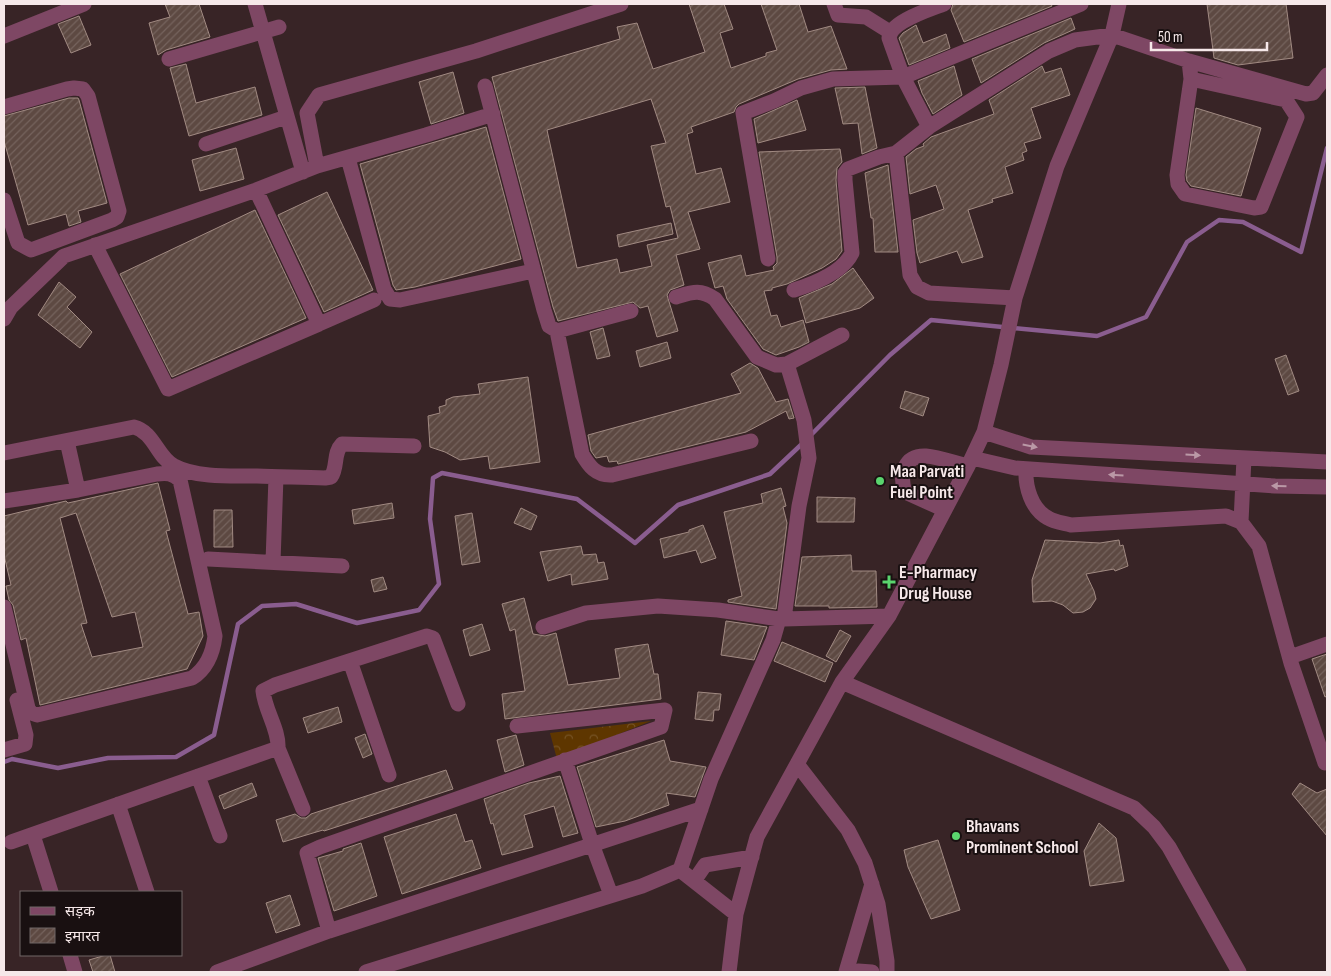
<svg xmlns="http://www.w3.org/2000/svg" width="1331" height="976" viewBox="0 0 1331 976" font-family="'Sofia Sans Condensed','Noto Sans Devanagari',sans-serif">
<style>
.park{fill:url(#park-crowns)}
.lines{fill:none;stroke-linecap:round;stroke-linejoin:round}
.stream{stroke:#8a5d8f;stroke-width:4.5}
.building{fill:url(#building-hatch);stroke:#a18a82;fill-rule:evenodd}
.minor{stroke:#7e4764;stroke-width:15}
.oneway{fill:#ba98a6}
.poi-dot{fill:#5ad56e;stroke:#191011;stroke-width:2}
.labels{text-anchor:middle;stroke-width:4;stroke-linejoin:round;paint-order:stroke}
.poi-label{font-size:18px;font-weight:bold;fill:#f6e8e9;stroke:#191011;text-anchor:start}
</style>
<defs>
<pattern id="park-crowns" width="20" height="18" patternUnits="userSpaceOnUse" patternTransform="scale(1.25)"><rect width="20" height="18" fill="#5e3600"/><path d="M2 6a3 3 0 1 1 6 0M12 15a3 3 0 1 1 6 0" fill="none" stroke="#765325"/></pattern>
<pattern id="building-hatch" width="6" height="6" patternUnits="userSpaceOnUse" patternTransform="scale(1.25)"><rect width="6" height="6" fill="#5d4942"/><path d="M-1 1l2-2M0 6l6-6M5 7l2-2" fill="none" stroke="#75635d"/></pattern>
</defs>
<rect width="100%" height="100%" fill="#382426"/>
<!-- park -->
<path class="park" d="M651 721 557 759 550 733Z"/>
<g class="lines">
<!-- stream -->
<path class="stream" d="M809 437 890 355 931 320 1097 336 1146 317 1187 242 1219 220 1243 222 1301 252 1327 148
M4 762 12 759 58 768 108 758 176 757 214 735 238 624 262 606 296 604 357 623 419 610 439 584 430 519 433 478 442 473 577 499 635 543 678 505 770 474 804 442"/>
</g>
<!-- building -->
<path class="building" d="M165 4H199L210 37 166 50 158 55 149 23 170 17Z
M689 4H724L733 29 720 33 731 68 766 56V53L777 50 761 4H799L808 32 831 26 847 69 831 70 798 79 739 104 736 107 734 112 691 127 693 132 687 134 696 174 721 168 730 202 688 212 700 249 676 255 684 285 670 290 667 295 678 331 657 337 648 306 640 308 633 302 558 321 553 307 492 77 620 39 617 27 637 23 653 69 705 52ZM651 99 666 143 651 146 666 207 670 206 678 238 647 245 652 266 620 273 617 259 577 268 547 130Z
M953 4H1051L1052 6 964 42 951 10Z
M1207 4H1286L1293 58 1238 65 1214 58Z
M79 16 91 45 71 53 58 24Z
M1071 18 1075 29 1044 43 981 83 972 59Z
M916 25 923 43 946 34 950 48 909 65 899 38 903 33Z
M186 64 196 103 255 87 262 115 189 136 170 68Z
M954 66 962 95 933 114 922 93 918 81Z
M1042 66 1045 73 1061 68 1070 95 1031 108 1041 138 1024 143 1027 151 1022 153 1024 160 1005 167 1013 193 992 199 993 202 968 210 983 257 962 263 957 251 920 263 917 253 913 220 944 209 936 185 910 194 906 157 916 149 924 146 923 144 931 137 994 114 989 100Z
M453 72 464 113 431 124 419 82Z
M865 87 877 148 862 154 858 123 843 124 835 88Z
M69 98H78L79 100 107 203 78 211 81 222 69 226 66 214 28 225 4 141V116Z
M797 100 806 130 758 143 754 119Z
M1196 108 1261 128 1241 196 1191 186 1187 181 1186 175Z
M486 127 521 259 415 287 396 290 393 285 360 164Z
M236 148 244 179 200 191 192 160Z
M840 149 842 162 837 168 836 180 842 251 836 259 822 268 787 284 772 288V290L764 291 771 316 777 315 781 327 803 320 809 342 799 347 776 355 763 349 727 299 723 286 715 288 708 263 741 255 746 276 774 270 773 267 777 263V257L759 152Z
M888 165 898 252H875L873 218H871L865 173Z
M327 192 373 290 324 312 278 215Z
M255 210 306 318 172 377 120 274Z
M671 223 673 234 619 247 617 235Z
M853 268 874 298 860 308 806 323 799 298 832 284Z
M59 282 76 297 67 307 92 332 80 348 38 315Z
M603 328 610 356 597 359 590 332Z
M667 342 671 358 640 367 636 351Z
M1286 355 1299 391 1288 395 1275 359Z
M750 363 758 368 776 402 788 399 794 418 789 419 786 411 746 432 618 464 617 461 609 462 607 456 596 458 591 451 588 435 741 393 731 374Z
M528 377 540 462 490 469 488 456 460 460 445 452 430 447 428 416 440 413 439 407 446 405V400L453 397 480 394 478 384Z
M905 391 929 398 923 416 900 408Z
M158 483 170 530 166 531 188 614 199 612 203 636 187 669 40 705 26 638 21 640 13 605 9 600 6 586 11 585 4 555V516L66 501 68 503ZM76 513 112 617 135 612 143 647 92 657 81 624 87 623 60 518Z
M781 488 786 506 783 507 787 523 776 609 728 602V600L742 596 724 512 763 503 761 494Z
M817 497 855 498 854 522H817Z
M392 503 394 518 354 524 352 510Z
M521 508 537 516 531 530 514 523Z
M214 510H232L233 547H214Z
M472 513 480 562 462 565 455 516Z
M703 525 716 558 701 563 696 550 664 558 660 539 689 532V530Z
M1045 540 1100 543 1119 540 1120 546 1123 545 1128 566 1115 571 1114 569 1086 574 1094 591 1096 599 1090 608 1083 612 1073 613 1063 605 1052 601 1033 602 1032 580Z
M581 546 583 555 596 554 598 563 604 562 608 579 572 585 571 574 548 581 540 552Z
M851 555 852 571H876L877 607 829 608V606H795L802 557Z
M383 577 387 589 374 592 371 580Z
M524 598 533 634 545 636 556 633 568 685 620 678 615 649 648 644 654 674H658L661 699 505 719 502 694 525 691 515 629 510 631 502 604Z
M726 621 767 627 754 660 721 655Z
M482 624 490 650 470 656 463 630Z
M840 630 851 636 836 662 826 656Z
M782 642 833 663 825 682 774 661Z
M1327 654V696L1325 697 1312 659Z
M698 692 721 694 719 710H714L713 721 695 719Z
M338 707 342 722 308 733 303 718Z
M365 734 372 754 363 758 355 738Z
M516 735 524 765 505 772 497 740Z
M664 740 670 761 706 767 695 797 666 793 669 805 625 821 596 827 577 767Z
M446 770 453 789 324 831 323 830 283 842 276 820 295 814 301 818H306L311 814Z
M560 776 578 833 563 837 554 806 524 815 533 847 502 855 493 823 491 824 484 799 529 783Z
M252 783 257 796 224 809 219 796Z
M1300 783 1317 793 1327 789V836L1292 794Z
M456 814 465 842 472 840 481 868 402 894 384 837Z
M1099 823 1116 838 1124 881 1090 886 1084 851Z
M938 840 960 910 931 919 908 867 904 850Z
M361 843 377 896 334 911 318 858 343 851V849Z
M290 895 300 925 276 933 266 903Z
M106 955H110L115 972H93L89 960Z"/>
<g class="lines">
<!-- minor -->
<path class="minor" d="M255 4 303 172
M834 4 838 15 866 17 890 32
M4 36 84 4
M169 59 279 27
M1189 61 1191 79 1177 175 1178 184 1185 194 1254 208 1261 207 1297 117 1286 100 1191 79
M485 86 544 310 549 326 557 331 631 311
M4 107 67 89 74 88 83 89 88 96 119 211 117 217 112 220 31 250 18 243 4 200
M929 127 903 77 889 38C891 21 929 10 944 4
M206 144 286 117
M896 153 910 275 917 287 929 293 1015 298
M348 158 384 289 390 299 400 300 533 271
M317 166 426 135 493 114
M256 190 319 324 374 300
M95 245 168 389 319 324
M768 259 743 113 774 101 801 88 833 79 903 77 1081 4
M794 290C813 284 843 272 852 253L845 180V173L848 169 879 157 896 153 929 127 1049 51 1075 40 1112 35 1189 61 1306 94 1313 93 1327 75
M676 297C693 292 700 289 715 299L757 357 776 365 787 364 842 335
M4 319 11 307 64 256 256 190 317 166 307 113 319 95 476 51 621 4
M557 331 582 454C589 466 596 476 612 475L751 441
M984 432 1031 447 1327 462
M67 441 78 490
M4 453 134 427C154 432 157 457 174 466 196 478 232 476 257 476 280 477 302 477 325 478L331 477C338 467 333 453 342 444L414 446
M972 458 1015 468 1275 486 1327 487
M1026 469C1025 486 1031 509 1048 518 1054 522 1064 523 1071 525L1226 516 1241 522 1259 546 1291 663 1325 763 1327 762
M4 501 78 490 157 474C167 473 172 473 180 480L215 636C213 653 206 669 192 678L37 715 31 713 28 708 4 607
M945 510 905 492C899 475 904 455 926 456 939 457 955 463 968 466
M1241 522 1244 458
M208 559 342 566
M273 562 276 477
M784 619 889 616
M543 627 586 613 658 606 718 610 779 619
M1290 657 1327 644
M350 661 389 775
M842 682 1134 808 1154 827 1169 847 1239 972
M278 748 303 809
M4 750 25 744 26 735 17 700
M565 760 592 844 611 895
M797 764 848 830 865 863 878 904 887 961V972
M198 776 220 836
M118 804 147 892
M33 835 51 892
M11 842 278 748C279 729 265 711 263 691L275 685 427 636 433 638 458 704
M680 870 711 779 773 640 779 619H784L799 506 809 458 804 420 787 364
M694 881 705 865 752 857
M329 931 307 853 320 847 661 727 665 710 517 726
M70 955 75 972
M217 972 329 931 701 809
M366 972 642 886 680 870 736 914
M729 972 736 914 757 837 842 682 889 616 968 466 984 432 1001 365 1015 298 1057 166 1112 35 1119 4
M846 972 872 884
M855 972 858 971 872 972"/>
</g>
<!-- one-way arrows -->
<defs><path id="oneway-solid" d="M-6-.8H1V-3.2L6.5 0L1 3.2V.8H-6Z" transform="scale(1.25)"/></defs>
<g class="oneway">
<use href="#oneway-solid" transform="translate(1030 446) rotate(11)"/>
<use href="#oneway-solid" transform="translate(1193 455) rotate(3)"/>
<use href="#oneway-solid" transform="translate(1116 475) rotate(-176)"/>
<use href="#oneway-solid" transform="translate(1279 486) rotate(-178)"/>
</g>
<!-- markers -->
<g class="poi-dot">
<circle cx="880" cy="481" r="5"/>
<path d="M886.5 574.5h5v5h5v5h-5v5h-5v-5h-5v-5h5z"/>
<circle cx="956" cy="836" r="5"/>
</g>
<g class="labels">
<!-- poi labels -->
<g class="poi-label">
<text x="890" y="477">Maa Parvati<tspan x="890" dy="21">Fuel Point</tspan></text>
<text x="899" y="578">E-Pharmacy<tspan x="899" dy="21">Drug House</tspan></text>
<text x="966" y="832">Bhavans<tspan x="966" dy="21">Prominent School</tspan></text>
</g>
</g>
<!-- border -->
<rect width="1331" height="976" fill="none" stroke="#f6e8e9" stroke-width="10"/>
<!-- legend -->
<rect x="20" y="891" width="162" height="65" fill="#191011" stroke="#716667"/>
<rect x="30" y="907" width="25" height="8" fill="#7e4764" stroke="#716667"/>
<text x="65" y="916" font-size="15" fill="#f6e8e9">सड़क</text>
<rect x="30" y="928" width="25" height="15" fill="url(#building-hatch)" stroke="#716667"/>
<text x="65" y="941" font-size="15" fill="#f6e8e9">इमारत</text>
<!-- scale -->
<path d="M1151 42v8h116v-8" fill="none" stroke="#f6e8e9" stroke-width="2.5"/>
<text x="1158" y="42" font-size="15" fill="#f6e8e9" stroke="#191011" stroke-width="4" paint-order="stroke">50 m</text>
</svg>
